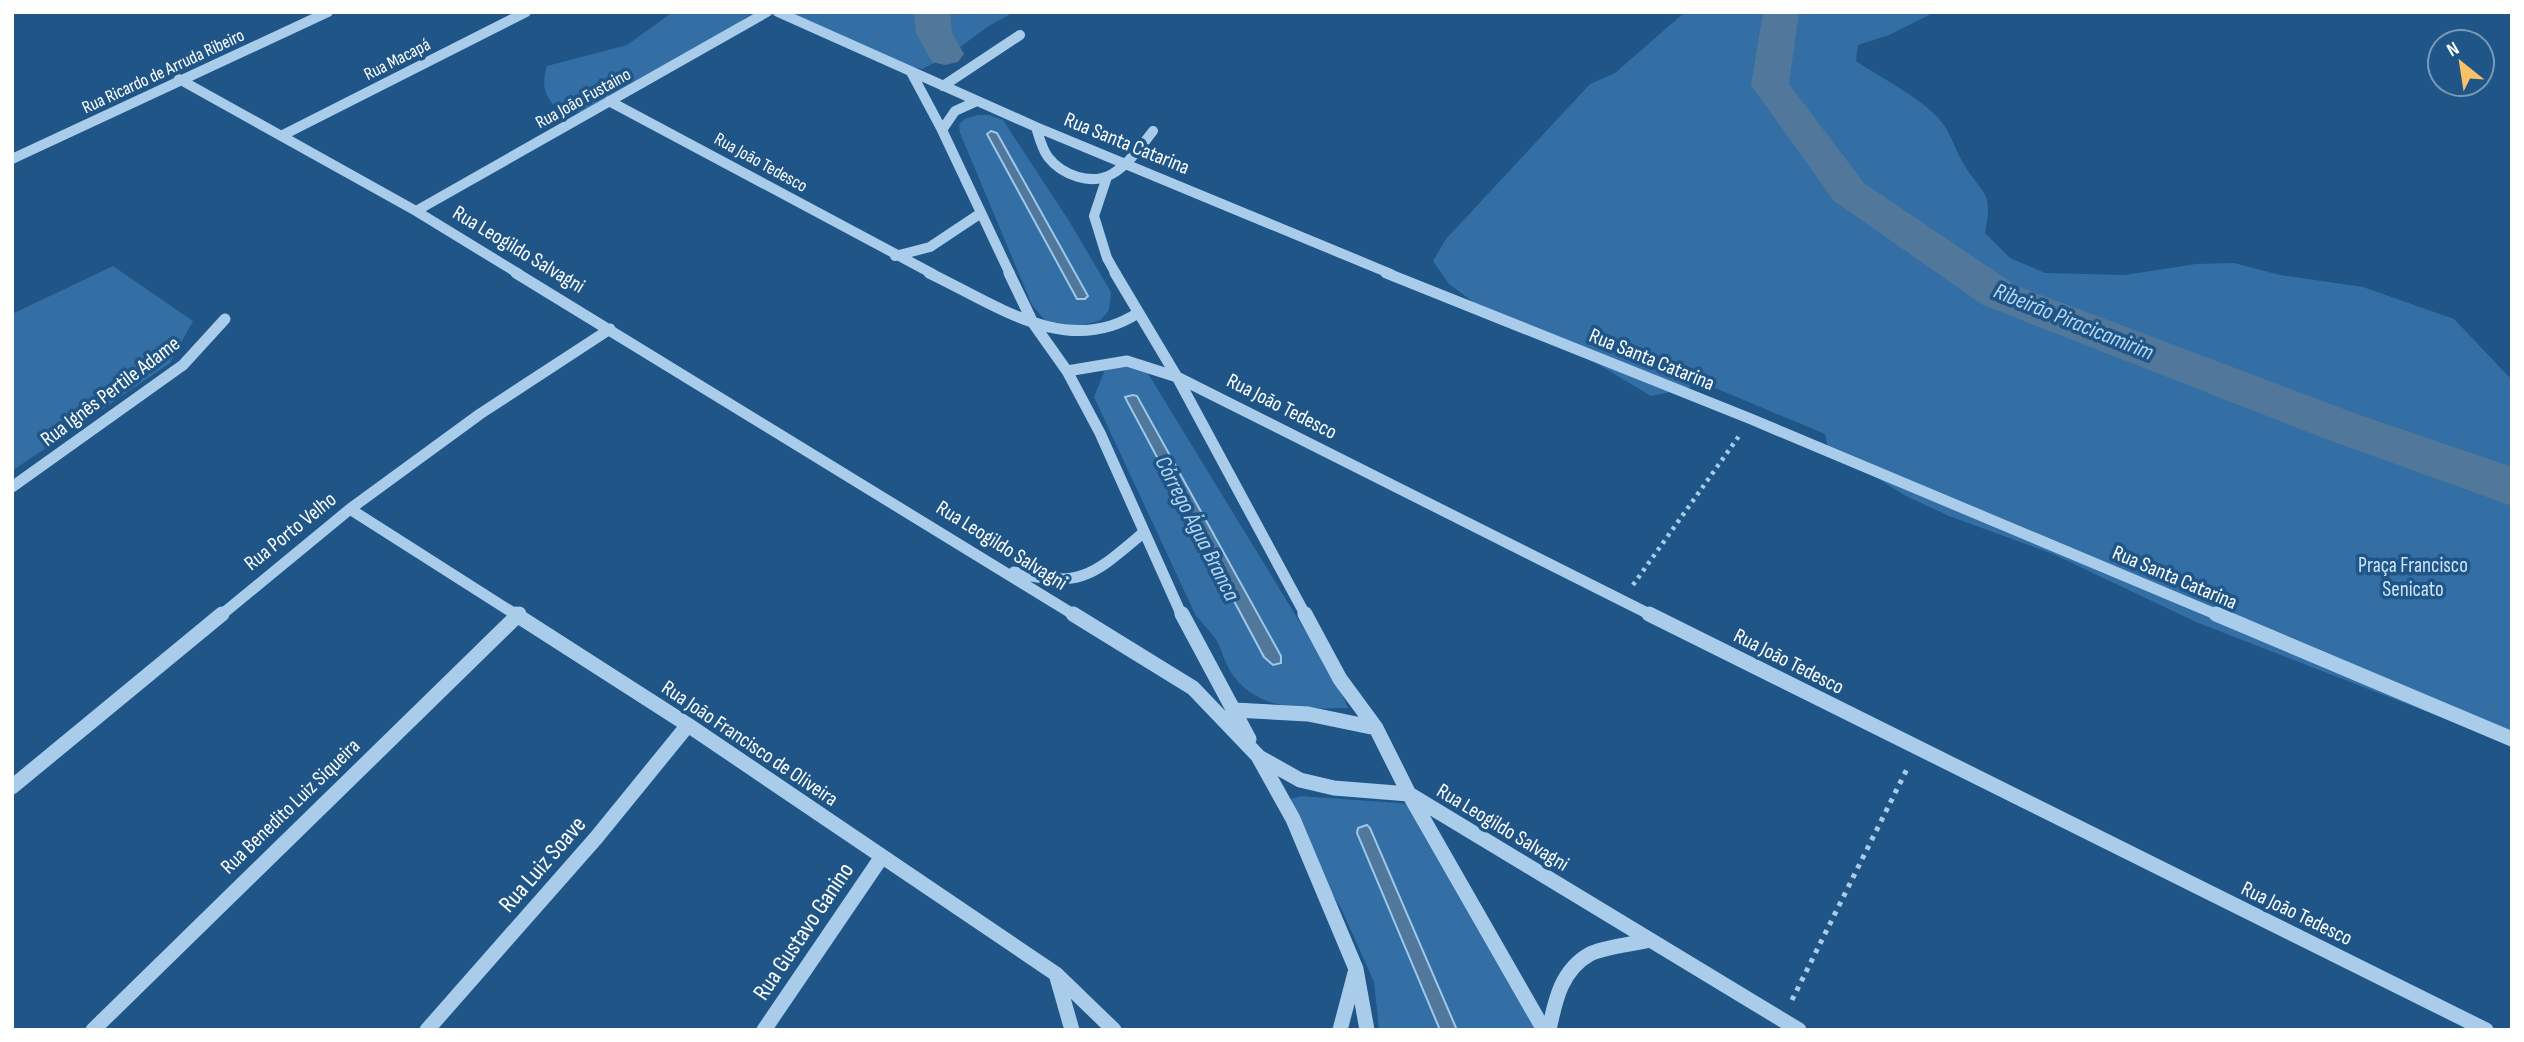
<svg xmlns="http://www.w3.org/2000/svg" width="2524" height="1042" viewBox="0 0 2524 1042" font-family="'Sofia Sans Condensed',sans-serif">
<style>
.green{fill:#336fa4}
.water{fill:#51779b;stroke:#9cc8ec;stroke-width:2}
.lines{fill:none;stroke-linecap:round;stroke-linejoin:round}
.river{fill:#51779b;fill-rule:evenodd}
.path-far1{stroke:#a9ccea;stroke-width:4.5;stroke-dasharray:3.5 5;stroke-linecap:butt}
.path{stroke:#a9ccea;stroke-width:5;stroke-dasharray:4.5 6;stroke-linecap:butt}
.minor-far2{stroke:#a9ccea;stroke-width:10}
.minor-far1{stroke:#a9ccea;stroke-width:11}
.minor{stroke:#a9ccea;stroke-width:15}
.labels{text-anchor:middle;stroke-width:7;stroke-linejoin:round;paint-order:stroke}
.far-street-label{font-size:18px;fill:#fff;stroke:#1f5587}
.street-label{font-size:21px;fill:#fff;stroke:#1f5587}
.park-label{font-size:21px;fill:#cde4f8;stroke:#1f5587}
.water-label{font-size:23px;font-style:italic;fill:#b4d6f2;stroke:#1f5587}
.near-street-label{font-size:24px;fill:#fff;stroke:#1f5587}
</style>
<rect width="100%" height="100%" fill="#1f5587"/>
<!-- green -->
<path class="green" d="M668 12H1014L987 27 947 57 922 69 893 63 779 16 751 14C703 47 656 89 600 107 588 111 575 112 563 115 546 97 540 91 547 66L627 45 670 14Z
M1685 12H1935L1889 35 1858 45 1856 61C1882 79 1929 101 1946 128 1953 140 1957 154 1965 166 1985 198 1993 191 1985 233L2010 258 2045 273 2125 275 2196 264 2234 263 2280 275 2363 287 2454 319 2512 380V745L2196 622 2053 554 1949 516 1906 496 1828 448 1825 434 1696 380 1689 388 1651 396 1583 355 1476 304 1449 284 1433 261 1446 239 1590 84 1615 73Z
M978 115H989L1003 120 1069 221 1111 292 1109 310 1101 320 1084 325H1049L1032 305 960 133 959 124 965 119Z
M113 266 193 321 170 363 12 471V314Z
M1128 363 1144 367 1337 683 1348 708C1304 709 1256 712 1230 671 1225 662 1222 651 1217 641 1211 632 1203 624 1196 616L1094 397 1106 367Z
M1301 796 1411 804 1539 1030H1379L1374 982 1341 908 1294 837 1281 802Z"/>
<!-- water -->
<path class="water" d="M991 131 997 133 1088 296 1085 299H1077L987 134Z
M1133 395 1137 396 1281 656V663L1273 665 1264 657 1127 401 1125 397Z
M1367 825 1370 828 1457 1030H1440L1357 833 1358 828Z"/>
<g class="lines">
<!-- river -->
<path class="river" d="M914 12H950L952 33 964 54 958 62 945 65 932 62 916 33Z
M1763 12H1799L1789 84 1864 183 2015 285 2357 414 2512 467V506L2323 438 1983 305 1834 201 1751 85Z"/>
<!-- path-far1 -->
<path class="path-far1" d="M1633 585 1739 436"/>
<!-- path -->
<path class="path" d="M1792 1000 1908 767"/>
<!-- minor-far2 -->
<path class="minor-far2" d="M778 12 1036 127 1391 274
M911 72 942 130 1010 274
M179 79 416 211 519 274
M943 86 1020 35
M609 101 933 274
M1036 127C1039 137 1042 149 1048 157 1062 175 1091 186 1112 174 1129 164 1141 146 1153 131
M942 130 955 111 977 101
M283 135 526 12
M12 159 328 12
M1107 177 1094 216 1107 258 1116 274
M416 211 767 12
M895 256 930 247 981 213"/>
<!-- minor-far1 -->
<path class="minor-far1" d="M516 273 1076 616
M929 273C995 304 1067 359 1138 313
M1009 273 1033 323 1067 371 1100 433 1182 616
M1115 273 1177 377 1306 616
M1386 273 1751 419 2220 616
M1067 371 1127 361 1177 377 1653 616
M12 487 183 365 225 319
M350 509 518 616
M1014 572C1081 589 1093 575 1143 533
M220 616 350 509 480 414 610 329
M517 616 519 614"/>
<!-- minor -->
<path class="minor" d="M515 614 688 725 1056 974 1114 1030
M1073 614 1193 688 1259 757 1300 780 1334 788 1409 794 1799 1030
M1182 614 1249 739
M1305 614 1340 679 1376 728 1409 794 1544 1030
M1649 614 2486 1030
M2216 614 2512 739
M1235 710 1308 714 1376 728
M1259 758 1293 819 1356 969 1367 1030
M12 787 222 614
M1056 974 1072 1030
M93 1030 519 614
M427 1030 596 838 688 725
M764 1030 881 858
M1340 1030 1355 973
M1549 1030C1555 1001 1561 970 1590 954 1604 947 1634 944 1650 940"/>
</g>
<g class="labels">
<!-- far-street labels -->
<g class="far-street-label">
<text transform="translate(397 59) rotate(-27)" y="6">Rua Macapá</text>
<text transform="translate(163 71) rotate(-25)" y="6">Rua Ricardo de Arruda Ribeiro</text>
<text transform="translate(583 98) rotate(-29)" y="6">Rua João Fustaino</text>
<text transform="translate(761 162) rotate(29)" y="6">Rua João Tedesco</text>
</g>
<!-- street labels -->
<g class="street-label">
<text transform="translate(1127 143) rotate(22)" y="7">Rua Santa Catarina</text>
<text transform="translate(519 249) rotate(31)" y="7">Rua Leogildo Salvagni</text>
<text transform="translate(1652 359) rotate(22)" y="7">Rua Santa Catarina</text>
<text transform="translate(110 391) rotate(-37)" y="7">Rua Ignês Pertile Adame</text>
<text transform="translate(1282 406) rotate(27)" y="7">Rua João Tedesco</text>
<text transform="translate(290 531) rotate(-39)" y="7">Rua Porto Velho</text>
<text transform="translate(1002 545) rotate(32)" y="7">Rua Leogildo Salvagni</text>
<text transform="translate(2175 577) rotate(23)" y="7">Rua Santa Catarina</text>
<text transform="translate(1789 661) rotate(27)" y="7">Rua João Tedesco</text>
<text transform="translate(750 743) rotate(34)" y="7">Rua João Francisco de Oliveira</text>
<text transform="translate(290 806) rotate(-44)" y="7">Rua Benedito Luiz Siqueira</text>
<text transform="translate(1503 827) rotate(31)" y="7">Rua Leogildo Salvagni</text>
<text transform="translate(2297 913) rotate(26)" y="7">Rua João Tedesco</text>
</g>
<!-- park labels -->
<g class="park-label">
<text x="2413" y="572">Praça Francisco<tspan x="2413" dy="24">Senicato</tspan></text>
</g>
<!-- water labels -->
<g class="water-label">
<text transform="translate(2074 321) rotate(22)" y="8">Ribeirão Piracicamirim</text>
<text transform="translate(1198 528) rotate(63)" y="8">Córrego Água Branca</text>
</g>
<!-- near-street labels -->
<g class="near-street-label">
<text transform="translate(542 864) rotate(-49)" y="8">Rua Luiz Soave</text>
<text transform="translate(803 931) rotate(-56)" y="8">Rua Gustavo Ganino</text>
</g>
</g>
<!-- border -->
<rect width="2524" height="1042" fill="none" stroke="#ffffff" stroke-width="28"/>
<!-- north arrow -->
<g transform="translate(2461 63) rotate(330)"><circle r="33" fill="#1f5587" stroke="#7999b7" stroke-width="2"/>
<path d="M0-5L12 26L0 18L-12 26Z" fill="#f9c268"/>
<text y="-10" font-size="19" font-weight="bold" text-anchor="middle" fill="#ffffff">N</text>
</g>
</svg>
